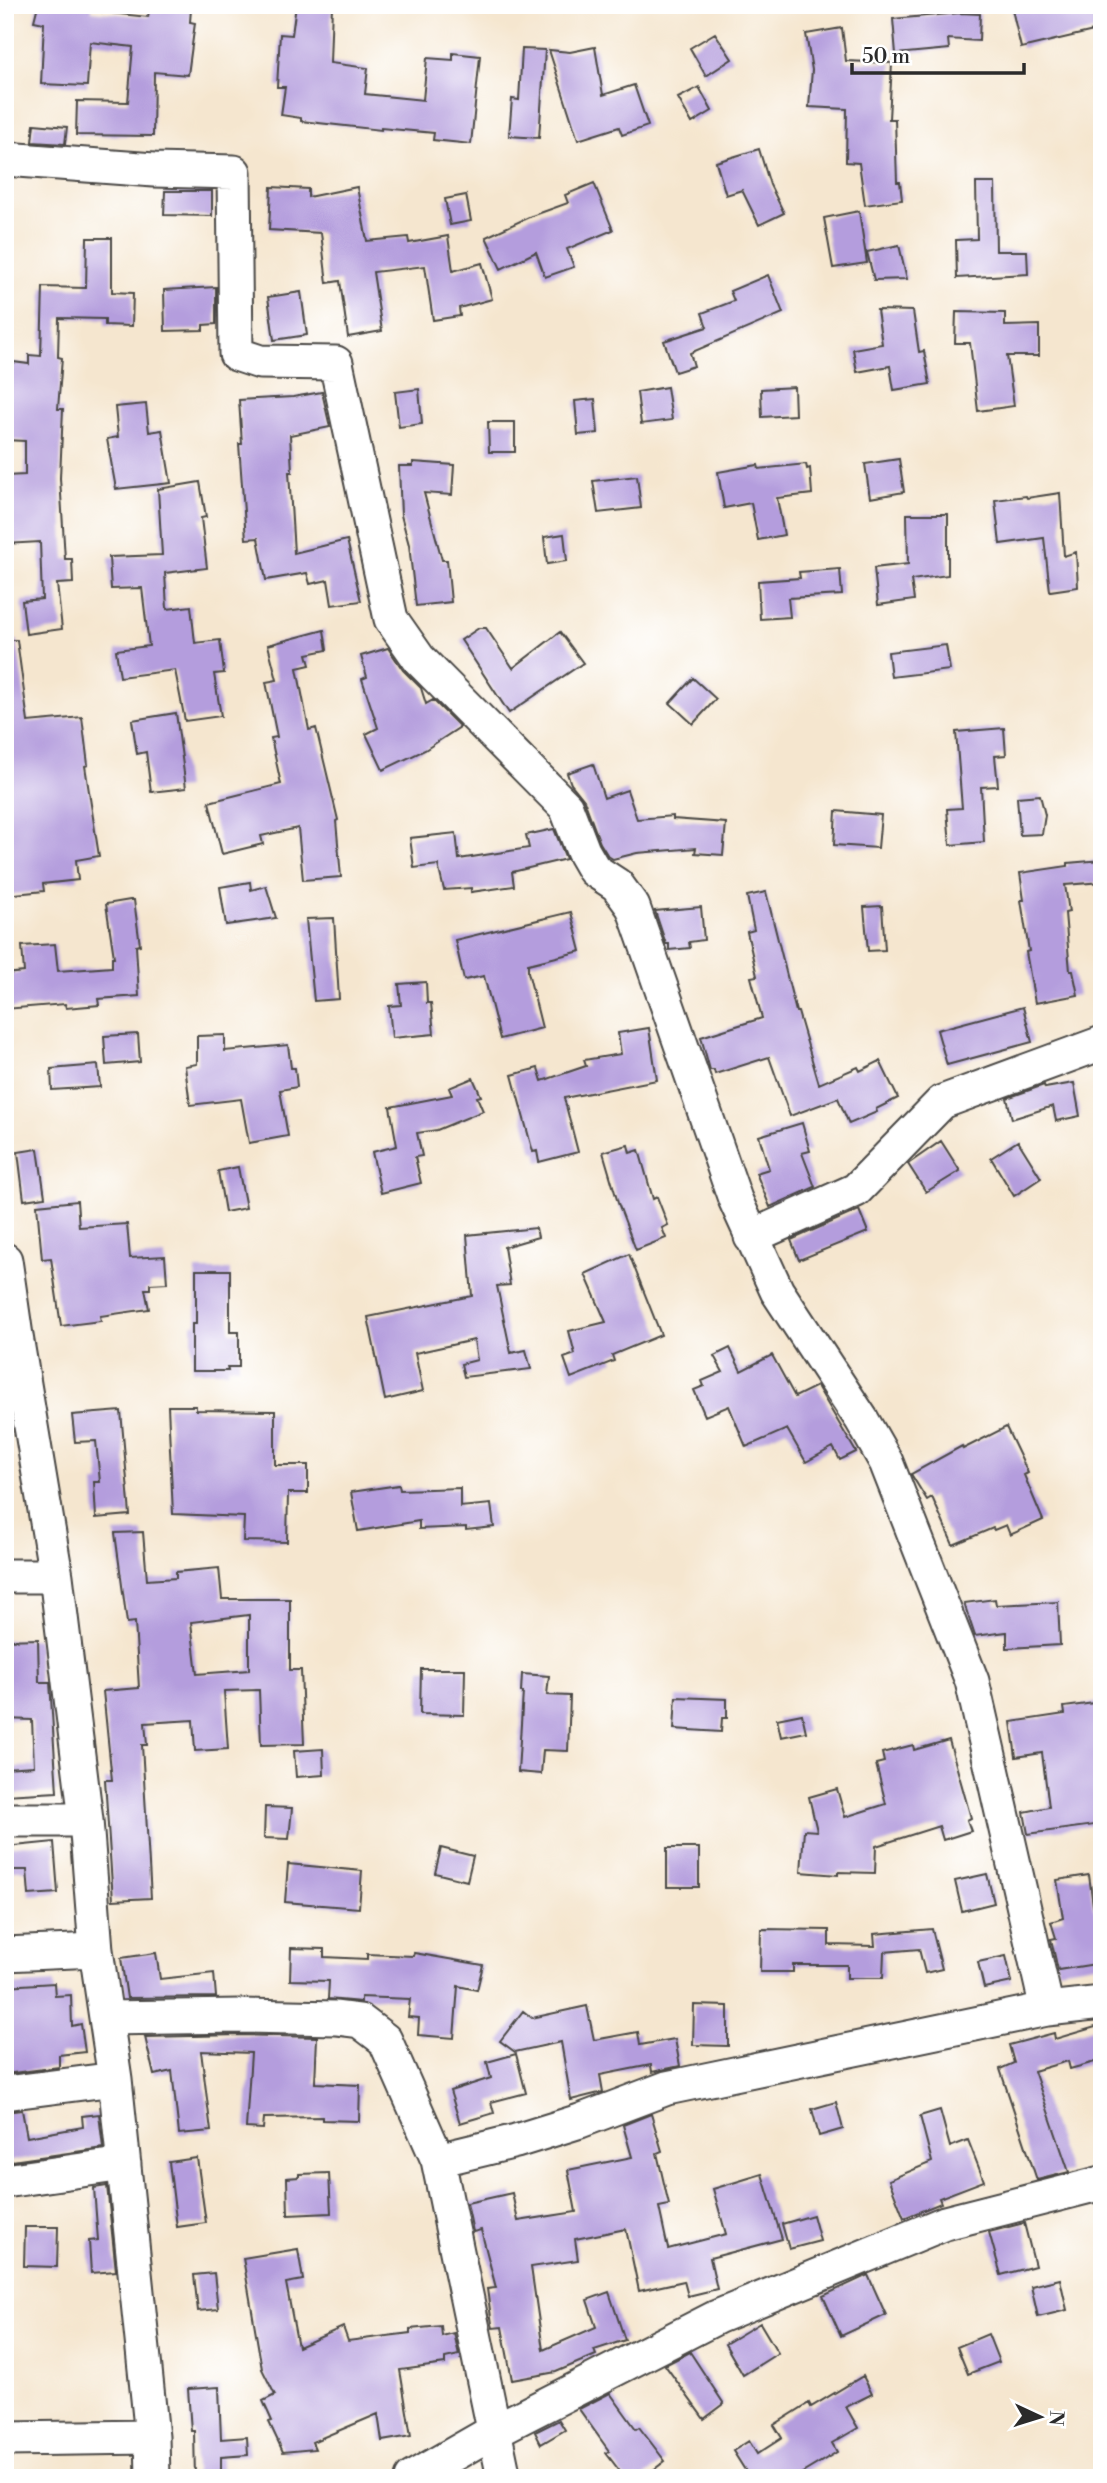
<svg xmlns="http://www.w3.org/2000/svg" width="1107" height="2483" viewBox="0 0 1107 2483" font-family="'Libre Bodoni',serif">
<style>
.building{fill:#b49ddd;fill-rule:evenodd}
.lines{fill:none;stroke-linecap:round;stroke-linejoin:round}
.minor-casing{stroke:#494744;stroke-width:37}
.minor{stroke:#fff;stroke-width:33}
</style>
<rect width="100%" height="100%" fill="#fff"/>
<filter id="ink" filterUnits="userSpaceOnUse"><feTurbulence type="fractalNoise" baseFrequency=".0143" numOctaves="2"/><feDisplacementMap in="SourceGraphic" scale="14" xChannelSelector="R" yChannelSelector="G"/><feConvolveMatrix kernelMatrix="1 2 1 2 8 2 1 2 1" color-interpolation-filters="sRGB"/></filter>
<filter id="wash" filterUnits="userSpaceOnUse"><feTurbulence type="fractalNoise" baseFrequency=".00686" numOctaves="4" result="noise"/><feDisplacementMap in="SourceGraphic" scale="28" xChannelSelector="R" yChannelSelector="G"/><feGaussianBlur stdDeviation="1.57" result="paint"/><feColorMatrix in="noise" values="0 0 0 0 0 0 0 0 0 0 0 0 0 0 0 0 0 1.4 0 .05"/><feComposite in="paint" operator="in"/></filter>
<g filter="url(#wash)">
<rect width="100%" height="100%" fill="#f5e6cf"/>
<g id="blocks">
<!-- building -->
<path class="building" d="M38 5H92V11L148 17 150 5 191 9 190 22 195 23 188 75 154 72 153 136 76 135 77 101 128 102 133 47 90 42 87 86 41 84 44 23 34 21Z
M296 5H332L330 63 368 68 365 94 423 100 427 58 453 60V53L480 56 471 144 433 140 434 133 381 128V130L301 121V118L281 115 285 87H277L280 34 292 35Z
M1011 5H1097L1102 29 1021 48Z
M960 13 980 14 979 41 948 39 949 49 896 54 893 19Z
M842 28 846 61 892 63 889 119H895L897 182H900L902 200 865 205 859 163 846 162 847 109 809 107 812 70 806 34Z
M715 33 732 59 706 76 690 48Z
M595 47 603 95 634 85 648 126 622 135 619 127 578 140 549 50 570 52Z
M522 49 545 50 539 138 509 136 512 99 519 100Z
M699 87 712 111 692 123 678 98Z
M34 124 67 127 65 144 32 142Z
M759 149 770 185 784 213 759 225 742 190 726 195 716 162Z
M594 183 613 230 567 249 574 267 545 277 536 252 501 269 486 237 529 217 568 203 565 195Z
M976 183H995L996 251H1027L1028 274 957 278 956 240 977 239Z
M271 187 308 189V197L357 187 367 241 408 237 409 243 448 236 453 271 482 263 492 299 459 308 460 316 433 320 425 266 373 272 382 331 348 337 340 281 327 283 321 233 269 230Z
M165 191H212V216L164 215Z
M466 195 471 221 450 225 445 199Z
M859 211 867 263 833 268 824 218Z
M87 238H112V292L133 293 132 326 105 325V319L59 318 58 357 62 358 58 409H63L60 478 65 559H72L73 583 57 584 62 629 26 634 22 601 42 599 40 542 5 544V476L25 475V441L5 440V361L29 364V355L41 356 43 287 86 288Z
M899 245 907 279 874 280 867 252Z
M768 275 783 313 690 353 694 366 675 372 664 341 707 327 702 313 734 301 730 291Z
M216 287V324L203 325V330L165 331 164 290Z
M301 292 307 335 274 340 268 297Z
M877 310 913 311 919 352 924 351 930 384 894 390 890 366 857 372 853 349 882 344Z
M956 312 1005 313V326L1039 325V356H1007L1014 406 978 411 970 343H955Z
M667 387 672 420 641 424 637 392Z
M794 387 795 415 762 417 761 389Z
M419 389 422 424 399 427 395 392Z
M322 392 330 427 290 435 292 472H289L294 553 347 540 361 601 332 605 328 580 310 584 307 573 266 580 258 538 246 539 239 444H242L239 400 293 397Z
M595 399 598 433 578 435 575 401Z
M146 404 149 432 162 430 171 483 116 489 107 439 118 437 115 407Z
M488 422H515V452H489Z
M899 459 904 492 870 498 865 464Z
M413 462 454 465 452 495 424 493 442 560H447L451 602 416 606 409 545 401 515 399 466H413Z
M806 464 807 469 810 468 812 494 777 498 784 535 758 540 751 503 724 508 718 472 758 465 759 469Z
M637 476 641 508 598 513 593 481Z
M200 482 206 517 201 518 207 568 165 573 167 609 191 606 195 643 220 640 224 673 214 674 221 716 185 721 175 670 120 677 116 650 149 646 142 588 111 589 109 557 162 555 158 489Z
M1060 493 1064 556 1076 552 1078 587 1050 591 1044 538 1000 544 995 500 1026 496 1027 498Z
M907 514H948V575L911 580 914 600 878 605 874 568 908 564Z
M564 534 567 561 547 564 544 537Z
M840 569 842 595 788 598 790 617 760 619 758 581 800 578 799 572Z
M479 628H486L513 668 560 632 583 663 509 713 461 640Z
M324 630 327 650 307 654 310 665 297 668 309 730 316 728 338 820 336 821 341 877 303 880 298 828 261 836 263 844 222 854 209 802 281 784 271 738 277 737 266 682 277 680 268 645Z
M5 640H17L28 722 82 717 88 765 85 766 99 856 76 860 78 880 43 884 44 891 5 895Z
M946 645 950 670 891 677 888 652Z
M388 648 403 670 421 688 426 704 433 700 460 727 425 750 383 770 366 734 378 728 362 679 367 677 361 656Z
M693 678 716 699 693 724 670 703Z
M176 713 186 788 151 792 146 752 137 754 132 720Z
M1004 728 1006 755 995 756 998 786 981 787 984 842 950 845 947 809 962 808 956 732Z
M593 764 604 798 627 790 637 819 673 816V819L726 823 723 855 695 853 696 848 637 853 613 859 608 856 600 843 584 800 571 784 567 773Z
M1040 795 1045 815 1042 834 1020 835 1017 797Z
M836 811 881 815 878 848 834 845Z
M554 829 566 859 512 872 514 886 471 892V888L444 890 438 865 414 868 410 838 456 833 459 859 529 848 526 835Z
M1102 860V882L1065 885 1069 912 1065 913 1070 971H1073L1078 995 1035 1003 1026 952 1029 951 1021 900H1024L1020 873 1068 866V863Z
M250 882 251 890 266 886 276 918 226 925 220 887Z
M766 892 796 1012H798L819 1084 858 1067 860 1071 880 1061 898 1098 876 1109 877 1112 849 1124 838 1098 790 1116 769 1057 715 1074 714 1070H710L701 1037 762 1018 751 977 757 976 747 932 754 930 747 896Z
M130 900H134L140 945 136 946 139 996 98 999 99 1005 66 1008 65 1004 5 1009V974L24 972 22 946 55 944 58 971 112 967V957H114L106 904Z
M882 906 885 950 868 951 864 907Z
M701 907 704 940 689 942 690 948 669 950V944H666L655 911Z
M571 912 581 951 528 964V972L542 1028 500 1039 484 976 464 980 455 940Z
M334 918 339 999 314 1001 306 919Z
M426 982 427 1003H431L434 1034 392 1038 389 1006 401 1005 399 984Z
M1023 1007 1032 1042 947 1065 937 1030Z
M649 1028 657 1080 564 1098 578 1152 539 1162 537 1151 533 1152 512 1075 538 1068 542 1081 586 1066 584 1060 621 1054 618 1033Z
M138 1034 140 1062 106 1065 104 1036Z
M225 1035V1051L288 1045 291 1068H295L297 1087 280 1090 288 1136 249 1143 241 1099 190 1105 185 1066 197 1064V1036Z
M98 1065 100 1087 52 1090 51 1069Z
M473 1078 481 1096 477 1097 483 1111 437 1130 417 1133 422 1156 415 1157 421 1183 381 1193 372 1152 397 1146 390 1107 452 1095 449 1088Z
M1074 1083 1080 1116 1056 1121 1053 1106 1012 1119 1007 1098 1044 1085 1045 1088Z
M802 1123 810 1151 802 1153 815 1187 770 1207 756 1173 769 1169 759 1136Z
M941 1141 960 1171 926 1192 908 1164Z
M1018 1141 1041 1178 1014 1196 991 1158Z
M628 1145 630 1153 639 1150 653 1199 657 1197 668 1225 662 1228 666 1238 636 1250 618 1203 603 1152Z
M38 1149 45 1197 24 1200 18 1152Z
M238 1167 246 1208 225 1212 218 1171Z
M77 1201 79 1227 127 1224 130 1258 165 1256 167 1283 150 1284V1289H145L149 1309 100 1316 101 1321 61 1326 51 1258 42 1259 37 1205Z
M859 1210 868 1232 799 1260 791 1240Z
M536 1228 538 1237 504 1247 510 1285 497 1286 511 1353 526 1350 531 1369 464 1377 461 1364 477 1360 474 1340 415 1353 423 1391 385 1400 368 1317 472 1296 467 1235Z
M629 1254 661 1335 612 1355 614 1361 571 1378 564 1358 575 1354 569 1331 606 1322 585 1274Z
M196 1270H230V1332H239V1367H227L228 1371H192V1324H196Z
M730 1348 741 1371 772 1355 795 1397 817 1386 856 1452 840 1460 833 1447 806 1462 787 1429 746 1447 729 1406 705 1416 694 1390 704 1386 702 1381 723 1372 714 1356Z
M168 1406H196V1410L275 1411V1465H308V1493H288L287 1542 243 1541 244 1517 173 1514Z
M121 1411 130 1515 96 1518 94 1482H100L96 1441 75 1442 72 1415Z
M1006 1427 1028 1473 1024 1475 1043 1520 1010 1535 1006 1525 994 1530 993 1528 953 1545 932 1497 927 1500 911 1474 962 1446 963 1449Z
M399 1485 400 1490 460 1488V1507L491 1504 494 1527 466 1530V1527L419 1529V1521L358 1531 351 1492Z
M143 1532 147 1580 176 1578V1572L219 1568 222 1599H290V1670H301L304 1744 261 1745 259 1690 224 1691 228 1749 195 1751 193 1720 145 1723 147 1745H142L151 1898 113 1900 105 1780H112L103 1691 139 1688 135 1622 127 1623 115 1533ZM249 1615V1670L197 1674 191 1622Z
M995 1599 996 1605 1058 1602 1060 1645 1007 1648V1632L975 1636 964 1603Z
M38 1639 39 1682H50L57 1792 5 1795V1768L34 1766 32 1720 5 1719V1640Z
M421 1669H465L464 1715 420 1714Z
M522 1674 549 1676 547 1695 570 1696 568 1751 543 1750 541 1774 518 1772 523 1692H521Z
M676 1697 727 1699V1718H722L721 1732 674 1729Z
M1102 1702V1791L1099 1792 1102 1824 1028 1834 1024 1812 1049 1807 1042 1753 1016 1757 1011 1722 1065 1714 1064 1707Z
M802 1714 806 1732 781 1737 777 1719Z
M949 1740 971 1818 967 1820 971 1831 943 1840 939 1826 876 1846 875 1873 838 1872V1875L801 1872 804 1830 817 1831 809 1797 837 1789 845 1817 886 1804 876 1764 884 1762 882 1753 913 1745 914 1750Z
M323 1749 324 1775 296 1777 294 1751Z
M265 1807 292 1808 289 1839 264 1838Z
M54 1842 58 1893 29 1895 27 1870H5V1847Z
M441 1848 473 1856 467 1881 435 1873Z
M667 1848H699V1887H667Z
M288 1864 362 1871 359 1908 285 1902Z
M987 1874 994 1903 962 1911 955 1881Z
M1089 1875 1093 1905 1102 1933V1963L1058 1970 1051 1939 1056 1938 1051 1922 1063 1918 1057 1880Z
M761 1929 829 1930V1945L875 1946 874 1934 932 1929 942 1969 925 1973 919 1949 884 1952 883 1978H847V1965H793V1972H760Z
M291 1948 324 1949V1957L367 1959V1954L413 1956 414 1953 483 1965 477 1990 458 1986 454 2038 418 2035 419 2018 408 2017 410 1999 361 1997V2002L328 1999 329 1981 290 1980Z
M156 1953 160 1979 214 1973 216 1997 127 1998 121 1958Z
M1006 1956 1012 1982 984 1988 978 1962Z
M54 1983 55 1996 71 1995 72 2026 81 2024 85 2052 59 2055V2067L5 2074V1986Z
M694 2005 728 2006V2046L693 2045Z
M587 2006 594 2040 638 2032 640 2045 675 2039 680 2066 652 2072 651 2065 600 2075 603 2092 571 2100 561 2042 515 2052 500 2041 523 2011 532 2018Z
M1102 2025V2060L1070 2069 1068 2061 1034 2071 1069 2172 1037 2180 1000 2069 1014 2063 1009 2045 1054 2033 1055 2039Z
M241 2035 317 2037 315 2083 360 2085 359 2121 322 2120V2117L264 2118 263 2129 246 2128 251 2053 201 2051 211 2131 179 2134 172 2071 154 2075 145 2037Z
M516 2054 526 2093 491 2102 494 2113 460 2123 450 2091 491 2078 487 2062Z
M836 2102 843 2129 819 2136 812 2109Z
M22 2110 27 2137 83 2127 82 2116 99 2114 103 2148 5 2162V2112Z
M940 2110 950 2147 968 2140 984 2181 939 2198 941 2203 904 2218 889 2180 932 2162 920 2116Z
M651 2114 662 2151 657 2153 669 2205 659 2207 668 2249 726 2234 713 2189 762 2174 782 2239 710 2258 717 2289 688 2296 684 2281 639 2291 626 2229 575 2239 578 2260 531 2267 543 2350 596 2327 587 2300 609 2292 625 2340 594 2350 596 2355 556 2372 512 2380 502 2327 493 2328 492 2324 487 2289 496 2288 481 2230 473 2232 467 2203 512 2193 518 2221 576 2212 568 2170 632 2157 623 2125Z
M197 2158 206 2223 177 2227 169 2162Z
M329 2173 331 2213 288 2215 287 2178 299 2177V2174Z
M107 2186 116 2271 91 2273 89 2241 98 2240 94 2188Z
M813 2215 820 2241 789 2249 782 2224Z
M1024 2223 1035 2266 1001 2275 989 2232Z
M25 2227H58L57 2267 24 2266Z
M298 2249 303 2280 286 2283 298 2347 343 2327 348 2341 410 2333V2329L441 2326 442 2336 454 2333 459 2355 445 2358V2364L400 2370 411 2436 382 2441 378 2414 312 2442 315 2449 283 2452 269 2422 272 2421 263 2401 275 2395 262 2369 243 2258Z
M214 2273 218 2309 198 2311 194 2275Z
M868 2275 886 2315 841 2336 823 2296Z
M1060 2279 1067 2310 1038 2317 1031 2286Z
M760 2323 778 2353 743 2375 725 2344Z
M988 2334 999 2362 968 2374 957 2347Z
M690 2352 724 2404 704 2419 665 2365Z
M863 2376 872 2394 846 2407 858 2428 832 2443 837 2452 794 2478H750L733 2451 749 2441 757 2454 782 2438 774 2425 809 2403 811 2407Z
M219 2387 221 2439 247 2437 248 2455 221 2457V2478H195L194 2431H191L188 2389Z
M610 2393 636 2429 639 2427 665 2461 643 2478H625L606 2453 609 2451 579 2409Z
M559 2420 565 2430 541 2444 535 2432Z"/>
</g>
</g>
<g filter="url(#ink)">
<use href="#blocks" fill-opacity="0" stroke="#494744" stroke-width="2"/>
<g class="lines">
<defs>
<path id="minor" d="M5 159 154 170 234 172 236 354 260 362 336 363 391 619 419 659 566 807 583 851 594 870 617 885 633 907 735 1199 777 1291 862 1420 886 1462 972 1681 1047 2009
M751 1237 856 1190 942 1102 1102 1043
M5 1260 16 1336 56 1576 86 1820 96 1950 115 2079 152 2437 153 2478
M5 1576H56
M5 1820H86
M5 1954 96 1950
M106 2018 241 2016 336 2018 360 2021 385 2040 438 2160 504 2478
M5 2093 115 2079
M438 2160 516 2141 580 2121 667 2088 1047 2009 1102 2003
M5 2181 124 2164
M5 2439 152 2437
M412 2478 494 2431 717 2317 945 2223 1102 2183"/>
</defs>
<!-- minor casing -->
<use href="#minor" class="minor-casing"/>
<!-- minor -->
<use href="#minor" class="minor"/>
</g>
</g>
<!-- margin -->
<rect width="1107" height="2483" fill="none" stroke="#fff" stroke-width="28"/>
<!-- north arrow -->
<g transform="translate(1040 2417) rotate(94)" stroke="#ffffff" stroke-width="5" paint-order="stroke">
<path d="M0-5L12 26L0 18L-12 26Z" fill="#2b2b2b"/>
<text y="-10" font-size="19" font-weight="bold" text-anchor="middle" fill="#2b2b2b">N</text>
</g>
<!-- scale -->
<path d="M852 63v10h172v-10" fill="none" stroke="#2b2b2b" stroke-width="3.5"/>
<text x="862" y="63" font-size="21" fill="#2b2b2b" stroke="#ffffff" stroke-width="5" paint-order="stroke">50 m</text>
</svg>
